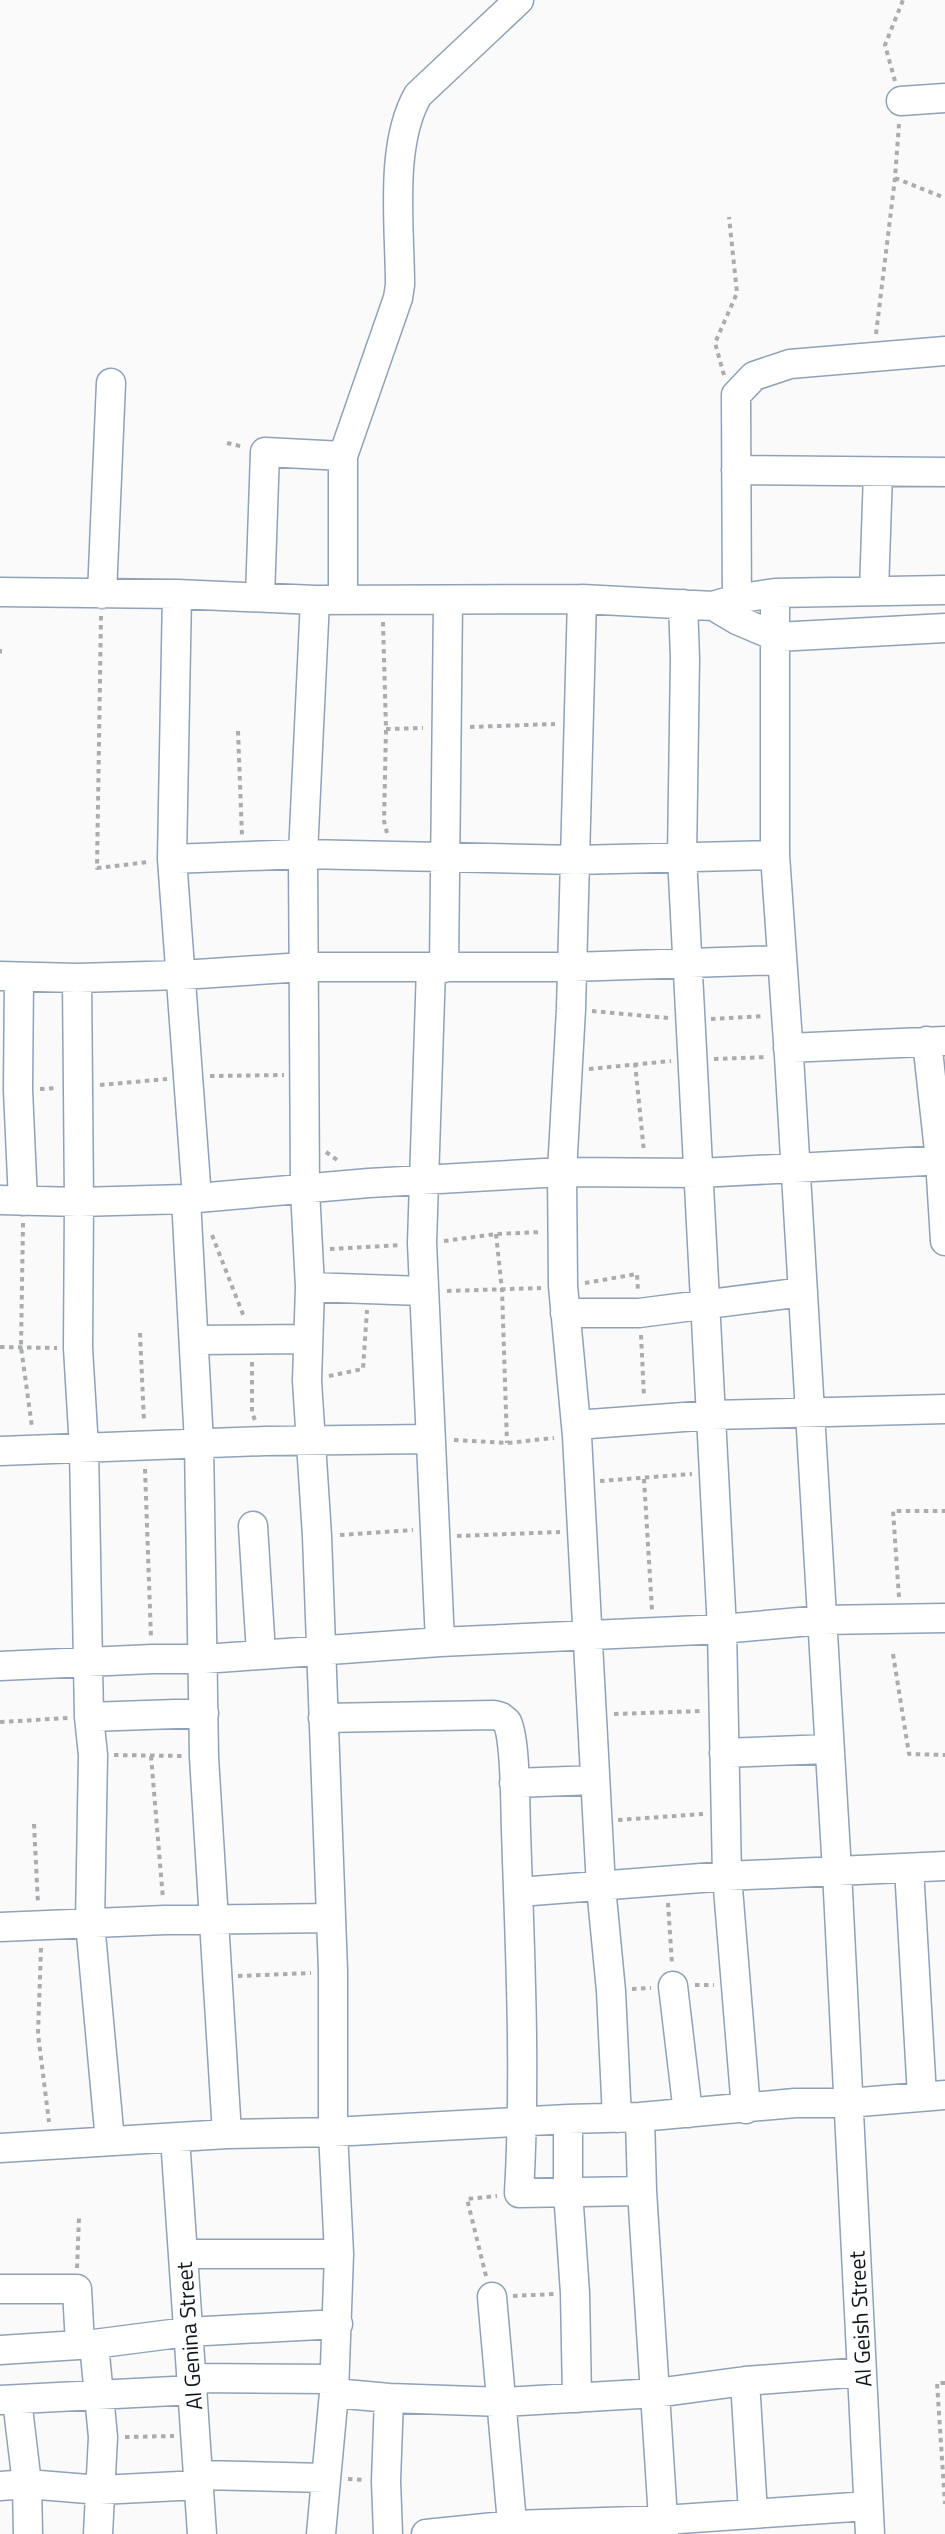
<svg xmlns="http://www.w3.org/2000/svg" width="945" height="2534" viewBox="0 0 945 2534" font-family="'Titillium Web',sans-serif">
<style>
.lines{fill:none;stroke-linecap:round;stroke-linejoin:round}
.minor-casing{stroke:#90a2b7;stroke-width:31}
.path{stroke:#aaacaf;stroke-width:4;stroke-dasharray:4.5 4.5;stroke-linecap:butt}
.minor{stroke:#fff;stroke-width:28}
.labels{text-anchor:middle;stroke-width:6;stroke-linejoin:round;paint-order:stroke}
.street-label{font-size:22px;fill:#0f161e;stroke:#fff}
</style>
<rect width="100%" height="100%" fill="#fafafa"/>
<g class="lines">
<defs>
<path id="minor" d="M901 101 945 98
M736 470 945 472
M874 591 878 473
M0 592 177 594 315 600 582 599 713 606 736 599 775 593 945 590
M775 593V855L789 1056 837 1871 870 2534
M102 594 111 383
M177 594 172 859 197 1198
M260 597 265 452 343 456
M582 599 571 1009 562 1172 563 1286 577 1436 601 1887 611 1991 617 2118
M315 600 303 854 305 1190 310 1287 307 1381 317 1536 333 1971V2132L339 2254 334 2393 321 2534
M343 600V456L398 298 400 285C400 227 389 145 418 95L519 0
M683 604 685 658 682 857 722 1629 727 1876 746 2109
M720 610 737 620 777 637 945 628
M737 620 736 395 754 376 790 364 945 351
M172 859 303 854 576 860 775 855
M431 968 422 1243 440 1642
M444 968 448 601
M0 976 77 978 182 975 303 967H572L781 960
M19 977 18 1090 23 1201
M77 978 79 1202 78 1348 84 1448 89 1717 93 1755 90 1923 110 2141
M927 1041 940 1160 945 1241
M788 1048 945 1041
M186 1199 199 1443 204 1757 227 2134
M0 1200 79 1202 186 1199 369 1183 562 1172 700 1173 945 1160
M310 1287 422 1291
M565 1313H639L803 1292
M195 1340 308 1339
M576 1425 711 1415 945 1409
M0 1451 265 1441 429 1439
M253 1526 261 1653
M0 1666 152 1659H204L440 1642 722 1629 822 1620 945 1618
M89 1717 204 1713
M323 1718 494 1715 501 1717 507 1722C516 1740 515 1808 516 1831 520 1952 526 2072 519 2193L642 2191
M724 1753 828 1749
M514 1783 595 1780
M909 1868 922 2096
M519 1892 727 1876 945 1866
M0 1927 165 1920 331 1918
M673 1986 688 2113
M640 2117 642 2191 664 2534
M568 2119V2191L575 2293 577 2398
M175 2138 202 2534
M0 2148 227 2134 333 2132 568 2119 640 2117 795 2103H848L945 2095
M183 2254H339
M0 2289H77L80 2345
M492 2297 513 2534
M94 2344 103 2437 98 2534
M0 2350 94 2344 187 2332 338 2324
M192 2378 334 2379
M745 2381 753 2513
M334 2393 389 2398 503 2402 656 2393 745 2381 862 2372
M0 2400 193 2390
M17 2400 27 2484 28 2534
M198 2475 325 2478
M0 2486 27 2484 100 2490 199 2485
M388 2534 386 2481 389 2398
M426 2534 513 2525 664 2520 868 2506"/>
</defs>
<!-- minor casing -->
<use href="#minor" class="minor-casing"/>
<!-- path -->
<path class="path" d="M895 81 885 45 903 0
M895 178 945 198
M876 334 895 178 899 124
M724 375 715 343 737 293 729 217
M227 443 244 447
M101 616 97 868 149 862
M383 622 386 729 384 821 387 833
M0 649V656
M470 727 555 724
M386 729 423 728
M238 731 242 836
M592 1011 668 1018
M711 1019 764 1016
M714 1059 767 1057
M635 1063 644 1152
M589 1069 671 1061
M210 1076 284 1075
M100 1085 167 1079
M40 1089 56 1088
M326 1152 340 1162
M23 1223 21 1347 32 1427
M496 1234 502 1290 507 1443
M212 1235 244 1317
M444 1241 496 1234 541 1232
M330 1249 401 1245
M585 1283 637 1274 638 1292
M447 1291 541 1288
M140 1333 144 1422
M641 1335 644 1397
M0 1347 57 1348
M252 1362V1413L255 1420
M329 1376 363 1369 367 1310
M454 1440 507 1443 554 1438
M145 1469 151 1638
M644 1479 652 1610
M600 1481 692 1474
M340 1535 413 1530
M457 1536 560 1532
M899 1597 893 1511H945
M893 1654 909 1754 945 1755
M614 1714 702 1711
M0 1722 68 1718
M114 1755 182 1756
M151 1756 163 1899
M618 1820 703 1814
M34 1824 38 1904
M668 1903 672 1964
M41 1948 38 2034 49 2122
M238 1976 311 1973
M695 1985H714
M632 1989 651 1988
M77 2268 79 2218
M486 2276 467 2199 497 2196
M513 2296 554 2294
M945 2383H937L945 2504
M125 2437 174 2436
M348 2479 364 2480"/>
<!-- minor -->
<use href="#minor" class="minor"/>
</g>
<g class="labels">
<!-- street labels -->
<g class="street-label">
<text transform="translate(860 2319) rotate(-93)" y="8">Al Geish Street</text>
<text transform="translate(189 2336) rotate(-94)" y="8">Al Genina Street</text>
</g>
</g>
</svg>
